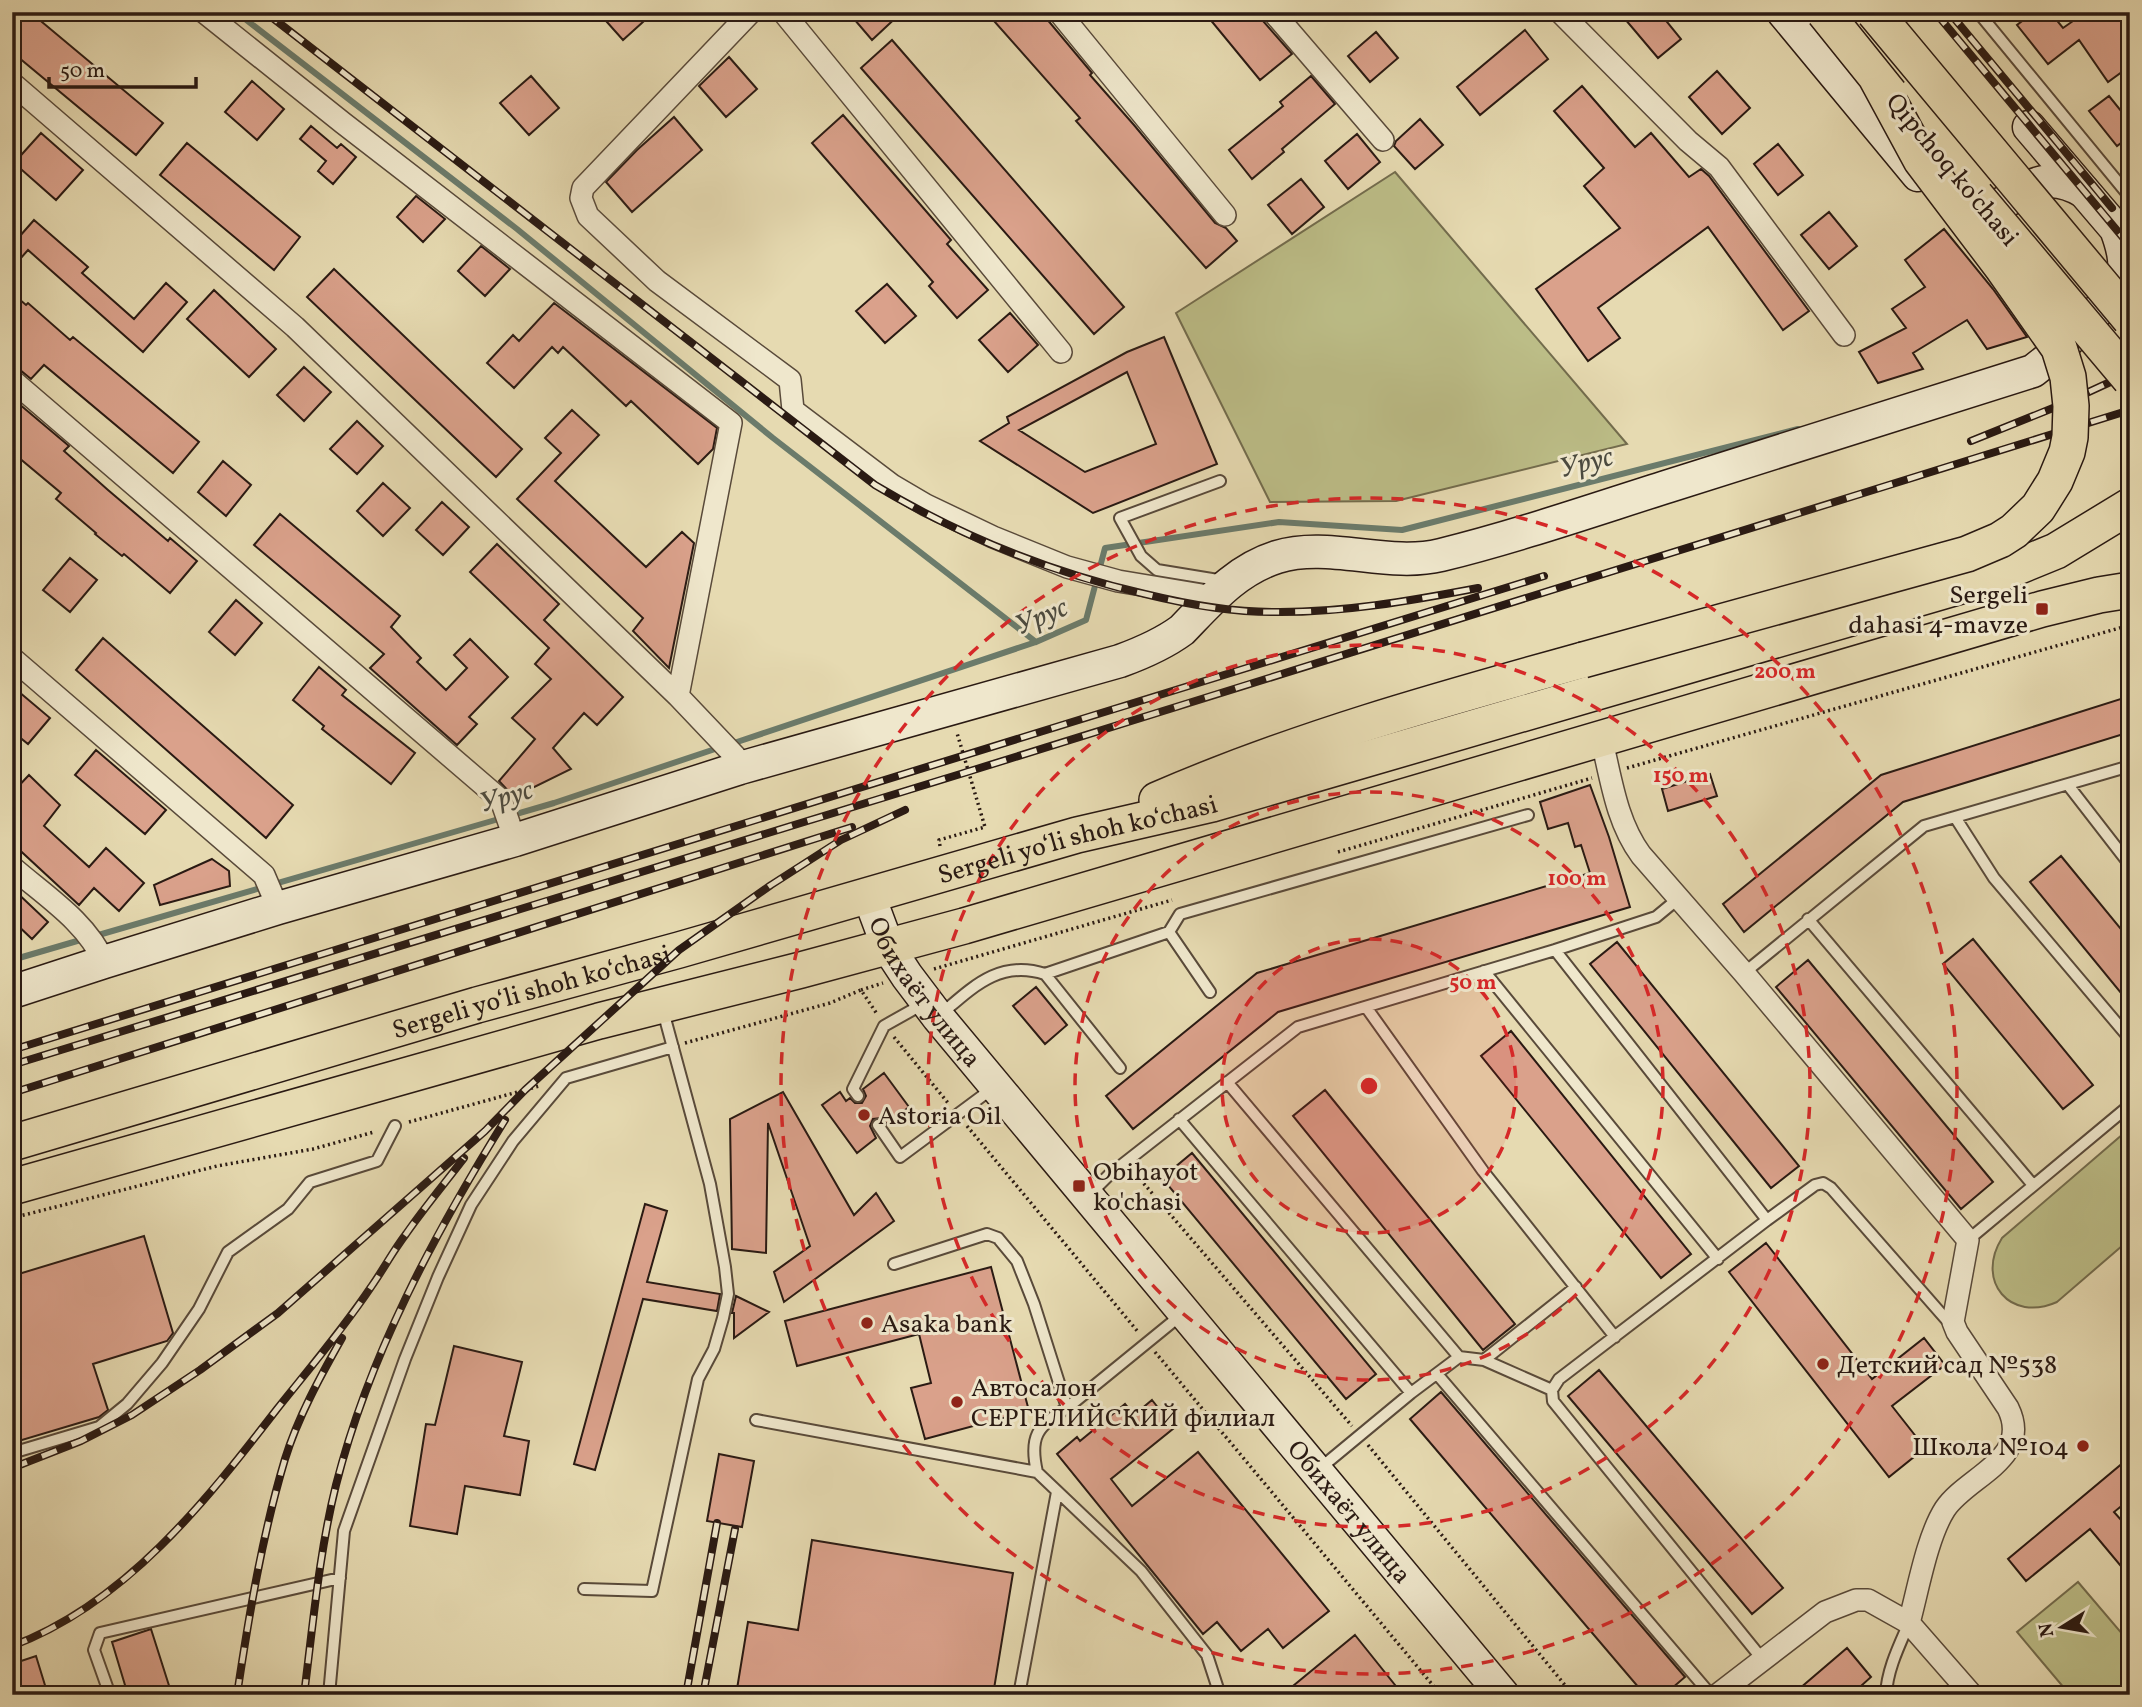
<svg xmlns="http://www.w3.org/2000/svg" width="2142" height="1707" viewBox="0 0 2142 1707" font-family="Vollkorn,serif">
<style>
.green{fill:#bcbd87;stroke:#736c4d;stroke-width:2}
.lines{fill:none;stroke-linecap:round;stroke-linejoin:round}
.stream{stroke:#6b7b6b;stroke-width:6}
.building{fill:#daa18b;stroke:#2a1a13;stroke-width:2;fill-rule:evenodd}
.lane-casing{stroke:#594a3a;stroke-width:14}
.street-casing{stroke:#594a3a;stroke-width:24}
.secondary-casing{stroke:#2a1a13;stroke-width:35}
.primary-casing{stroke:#2a1a13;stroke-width:38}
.path{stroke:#2a1a13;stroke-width:3.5;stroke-dasharray:2 3.5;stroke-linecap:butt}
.lane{stroke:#efe7cc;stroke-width:10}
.street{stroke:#efe7cc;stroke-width:21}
.secondary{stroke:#efe7cc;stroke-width:32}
.primary{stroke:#e6dab1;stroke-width:35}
.rail-casing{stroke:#2a1a13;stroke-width:8}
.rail{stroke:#efe7cc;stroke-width:5;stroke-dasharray:16;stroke-linecap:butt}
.primary-bridge-casing{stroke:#2a1a13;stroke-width:38;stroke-linecap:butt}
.primary-bridge{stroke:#e6dab1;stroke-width:35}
.ring{fill:none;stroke:#d62828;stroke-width:3.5;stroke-dasharray:12 9}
.poi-dot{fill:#8f2418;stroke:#efe7cc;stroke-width:2.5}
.labels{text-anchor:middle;stroke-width:6;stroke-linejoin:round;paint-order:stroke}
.street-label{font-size:26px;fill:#2a1a13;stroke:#efe7cc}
.poi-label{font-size:26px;fill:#2a1a13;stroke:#efe7cc;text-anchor:start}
.water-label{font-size:28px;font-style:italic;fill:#4b4a3f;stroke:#efe7cc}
.centre{fill:#d62828;stroke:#efe7cc;stroke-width:3.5}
.ring-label{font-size:21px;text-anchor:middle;font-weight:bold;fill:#d62828;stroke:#efe7cc;stroke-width:6;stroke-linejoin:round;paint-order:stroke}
</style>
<rect width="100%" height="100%" fill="#e6dab1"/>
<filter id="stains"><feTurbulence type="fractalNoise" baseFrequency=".00286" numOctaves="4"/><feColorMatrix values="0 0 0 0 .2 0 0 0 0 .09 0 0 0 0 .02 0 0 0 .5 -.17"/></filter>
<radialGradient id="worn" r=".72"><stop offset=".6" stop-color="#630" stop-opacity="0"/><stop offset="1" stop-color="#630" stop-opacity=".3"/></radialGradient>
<!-- green -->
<path class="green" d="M1395 172 1627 444 1396 501 1270 502 1176 313Z
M2130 1128V1239L2057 1302C2010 1323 1975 1281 2002 1238Z
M2078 1582 2130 1643V1695H2070L2017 1632Z"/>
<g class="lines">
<!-- stream -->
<path class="stream" d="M236 12 517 229 773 438 1036 642
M731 744 1036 642 1086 620 1105 548 1279 522 1402 530 1798 429
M95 936 554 803 721 747
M12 960 84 939"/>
</g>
<!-- building -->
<path class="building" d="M12 12H30L163 123 136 155 12 52Z
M598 12H654L623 40Z
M848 12H902L872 40Z
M986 12H1041L1092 73 1090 75 1134 125 1215 223 1226 228 1237 241 1206 268 1076 121 1080 118Z
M1204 12H1259L1263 21 1292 54 1260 80Z
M1619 12H1659L1681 39 1658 58Z
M2034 12H2050L2063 28 2086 12H2130V22L2123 27 2130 38V66L2108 82 2079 40 2048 64 2017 25Z
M1525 30 1548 59 1480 115 1457 87Z
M1376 32 1398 58 1370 82 1348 56Z
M892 40 1124 307 1094 334 861 68Z
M729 57 757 89 726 117 699 86Z
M1717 71 1750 108 1722 134 1689 97Z
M531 76 559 108 529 135 500 103Z
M1311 76 1335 104 1282 149 1284 152 1252 179 1229 150 1283 106 1280 102Z
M252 81 284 109 257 140 225 112Z
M1582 86 1635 147 1651 133 1689 177 1701 169 1709 176 1809 311 1783 330 1708 227 1598 308 1620 338 1588 361 1536 289 1620 228 1584 186 1604 168 1554 111Z
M2109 96 2130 122V136L2117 146 2089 111Z
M843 115 951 240 947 244 988 290 957 318 929 286 933 282 812 143Z
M674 117 702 150 632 212 606 182 637 150Z
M1420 119 1443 145 1415 169 1394 146 1396 141Z
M311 126 337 148 341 144 356 157 333 184 318 171 326 161 300 139Z
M41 133 83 170 56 200 14 163Z
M1357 134 1380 162 1348 189 1325 161Z
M187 143 300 237 274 270 160 175Z
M1778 144 1803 175 1778 195 1754 164Z
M1301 179 1324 207 1292 234 1268 205Z
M416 196 445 219 423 242 397 217Z
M1829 212 1857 246 1829 269 1801 235Z
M34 220 88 267 82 273 134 319 166 283 187 302 143 352 28 250 12 268V245Z
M1944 229 1993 289 2027 337 1987 349 1967 320 1913 353 1923 369 1878 383 1859 352 1906 328 1892 309 1925 287 1905 260Z
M481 246 510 269 485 296 458 271Z
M334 269 522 449 496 477 307 297Z
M887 284 916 316 885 343 856 311Z
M214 290 276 349 249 377 187 319Z
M12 293 26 305 28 303 70 340 73 337 199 442 173 473 44 365 31 379 20 370 12 367Z
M554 303 717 428 713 449 698 464 631 401 626 406 563 347 558 353 552 347 514 388 487 363 513 335 519 341Z
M1010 313 1038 345 1008 372 979 340Z
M1164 337 1217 464 1093 513 980 441 1009 423 1007 417 1127 352ZM1127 372 1156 444 1085 472 1019 430Z
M304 367 331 392 304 421 277 395Z
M12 398 69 446 64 451 108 490 168 541 170 538 197 561 170 593 124 554 122 556 95 534 96 533 56 499 61 493 12 452Z
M572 410 599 435 555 481 646 567 682 532 694 543 669 668 633 631 643 618 517 499 561 453 545 438Z
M357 421 383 446 357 474 330 449Z
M223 461 251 485 226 516 198 492Z
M383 483 410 508 383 536 357 511Z
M442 502 469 527 443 555 416 530Z
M280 514 400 616 391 627 421 658 417 662 446 690 467 668 454 655 470 639 508 677 469 717 477 724 457 745 370 668 384 654 254 545Z
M497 544 559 604 544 620 623 697 597 725 584 713 553 748 571 769 514 797 499 781 535 739 512 718 551 679 535 664 549 648 470 572Z
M70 558 97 580 70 612 43 590Z
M236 600 262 623 235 655 209 632Z
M103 638 293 805 266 838 76 670Z
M319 667 346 690 342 695 415 753 391 784 322 729 324 726 293 700Z
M12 686 50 718 28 744 12 731Z
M2130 696V732L1903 802 1744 932 1723 904 1881 775Z
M96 750 166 810 145 834 75 775Z
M1710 774 1717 796 1668 811 1662 789Z
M29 775 60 805 44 826 89 867 106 848 144 883 119 911 94 888 79 905 12 843V793Z
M1590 785 1609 837 1630 907 1278 1012 1133 1129 1106 1096 1257 973 1590 873 1581 845 1575 847 1568 823 1548 829 1540 802Z
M2061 856 2130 940V1004L2030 882Z
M212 859 229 871 230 886 160 905 154 885Z
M12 888 48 922 32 939 12 920Z
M1973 939 2093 1085 2063 1109 1943 964Z
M1617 942 1799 1166 1771 1188 1590 964Z
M1808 960 1993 1182 1961 1209 1776 987Z
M1036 987 1067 1025 1045 1044 1013 1006Z
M1511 1031 1691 1254 1661 1278 1481 1056Z
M884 1073 909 1107 887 1124 881 1118 873 1119 870 1126 876 1138 857 1153 822 1105 840 1092 846 1101 850 1098 855 1103H862L866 1096 863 1089Z
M1325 1090 1515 1324 1483 1350 1293 1116Z
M783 1092 854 1215 876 1193 894 1221 784 1302 774 1272 810 1246 768 1123 766 1253 732 1249 730 1119Z
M1192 1153 1376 1374 1346 1399 1162 1178Z
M645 1204 667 1211 647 1282 720 1294 717 1311 643 1299 595 1470 574 1464Z
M144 1236 173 1333 167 1341 93 1364 108 1410 99 1417 12 1443V1276Z
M1766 1243 1872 1379 1924 1338 1945 1365 1892 1406 1925 1448 1889 1477 1729 1272Z
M991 1267 1029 1411 925 1439 911 1388 931 1383 919 1334 797 1366 785 1321Z
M736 1296 769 1312 734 1338V1313H732Z
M454 1346 522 1362 504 1436 529 1441 520 1495 465 1486 457 1534 410 1526 426 1424 435 1425Z
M1599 1370 1783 1588 1752 1614 1568 1396Z
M1441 1392 1685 1677 1664 1695H1645L1410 1419Z
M1152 1400 1174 1428 1111 1479 1132 1506 1198 1452 1329 1611 1283 1648 1268 1629 1241 1651 1217 1622 1203 1634 1057 1454 1077 1437 1080 1441 1125 1404 1134 1415Z
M719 1454 754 1461 742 1527 707 1521Z
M2130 1457V1499L2114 1512 2130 1530V1577L2090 1529 2026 1581 2008 1559Z
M812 1540 1013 1573 993 1695H736L748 1622 798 1630Z
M151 1629 172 1695H128L112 1642Z
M1355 1635 1403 1695H1282Z
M1847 1648 1871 1677 1851 1695H1792Z
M36 1656 48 1695H12V1664Z"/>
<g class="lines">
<defs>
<path id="lane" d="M1978 12 2130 197
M1220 481 1120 518 1141 556 1157 570 1224 581
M2068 785 2130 865
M1955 817 1994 878 2130 1039
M1808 919 2033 1185
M1169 932 1180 914 1528 815
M1555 950 1767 1220 1559 1379 1552 1390 1553 1401 1763 1660
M1484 971 1718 1259
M1744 973 1924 826 2130 766
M1045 974 1169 932 1210 992
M1366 1007 1483 1171 1615 1337
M940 1015C972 988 999 959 1045 974L1120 1068
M1227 1082 1459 1357
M858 1096 853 1089 884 1026 923 1004
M1179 1119 1411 1393
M878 1125 900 1157 993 1088
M1090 1194 1109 1175 1298 1027 1555 950 1656 917 1679 898
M1767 1220 1815 1185 1823 1183 1831 1188 1951 1325
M1968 1240 2130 1105
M894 1264 987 1234 998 1238 1017 1261 1034 1304 1067 1408
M1181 1315 1067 1408C1037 1426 1029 1437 1037 1472L1141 1571 1207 1655 1220 1695
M1484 1360 1552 1390
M1437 1374 1711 1695
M756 1420 1037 1472
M12 1453 99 1427 127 1404 162 1363 199 1309 228 1252 288 1209 310 1182 377 1161 395 1126
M1318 1470 1411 1393 1459 1357 1484 1360 1576 1287
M584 1589 652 1591 698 1379 714 1349 723 1318 728 1294 725 1267 710 1184 663 1011
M110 1695 94 1650 100 1633 340 1578
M329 1695 344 1531 405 1359 438 1277 471 1205 513 1141 566 1078 673 1047
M1019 1695 1057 1492
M1886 1695C1887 1670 1899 1646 1909 1623"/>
<path id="street" d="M204 12 343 123 731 423 678 696
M751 12 583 188 581 198 588 216 657 281 790 380 793 410 892 485 926 505 993 537 1067 567 1118 581 1214 597
M783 12 1061 352
M1059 12 1225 215
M1273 12 1383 140
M1560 12 1688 141 1719 167 1844 335
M12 83 295 327 678 696 735 756 740 768
M12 380 501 800 515 840
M12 658 264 875 278 908
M1601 737C1611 778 1616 821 1641 855L1744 973 1968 1240 1953 1322 1957 1332 2008 1408C2033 1459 1967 1476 1945 1509 1927 1537 1918 1590 1909 1623
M12 867C44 895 87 922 104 962
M1717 1695 1825 1612 1856 1600H1868L1909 1623 1972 1695"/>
<g id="secondary">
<path d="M1783 12 1918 175"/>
<path d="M1966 212C2016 216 2027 159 2083 191"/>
<path id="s1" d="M869 896 888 947 907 976 938 1017 1503 1695"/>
<path d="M12 992 104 962 278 908 515 840 740 768 1120 661C1142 653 1163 644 1182 630 1211 600 1236 570 1277 557 1329 541 1387 568 1441 555 1518 536 1593 510 1669 486 1790 448 1911 409 2033 371L2052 356 2120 289C2128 268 2124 250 2116 229L2029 127"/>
</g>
<g id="primary">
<path d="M1157 800C1295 740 1439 700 1583 660"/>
<path id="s2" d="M12 1143 477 1005 679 950 1077 835 1212 804 1995 576 2056 551 2130 506"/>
<path d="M12 1187 599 1021 801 970 964 926 2042 609 2099 595 2130 590"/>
</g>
</defs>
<!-- lane casing -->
<use href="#lane" class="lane-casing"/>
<!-- street casing -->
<use href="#street" class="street-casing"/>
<!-- secondary casing -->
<use href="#secondary" class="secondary-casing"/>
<!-- primary casing -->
<use href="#primary" class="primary-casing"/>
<!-- path -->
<path class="path" d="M1627 768 2130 625
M940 846 939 840 985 827 957 733
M1338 852 1592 778
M934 969 1172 900
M861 990 883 983
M894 1037 949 1104
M685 1043 830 1003 861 990 877 1014
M409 1122 539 1086
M967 1126 1139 1333
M1133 1171 1352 1426
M12 1218 217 1166 313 1149 374 1132
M1155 1352 1441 1695
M1368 1445 1573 1695"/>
<!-- lane -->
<use href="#lane" class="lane"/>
<!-- street -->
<use href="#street" class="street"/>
<!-- secondary -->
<use href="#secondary" class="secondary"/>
<!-- primary -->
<use href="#primary" class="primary"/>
<defs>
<path id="rail" d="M265 12 875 485C960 536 1049 572 1145 594 1186 604 1229 612 1272 612 1341 613 1410 601 1478 588
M1935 12 2130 246
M1949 12 2112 208
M1971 441 2058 406 2130 373
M12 1050 1544 576
M12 1065 967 772 2130 410
M12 1093 852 827
M12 1468 81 1441 132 1415 200 1370 278 1313 485 1131 525 1090 679 950 771 885 841 840 905 810
M12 1646C125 1604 206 1501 277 1409 309 1369 343 1329 371 1287 383 1270 393 1251 406 1234 424 1208 445 1183 464 1158
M237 1695C249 1615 262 1536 285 1459 298 1417 320 1377 342 1338
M304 1695C313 1625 319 1553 336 1485 369 1355 435 1233 505 1120
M686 1695 717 1523
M703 1695 735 1529"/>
</defs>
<!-- rail casing -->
<use href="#rail" class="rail-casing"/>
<!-- rail -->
<use href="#rail" class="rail"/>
<defs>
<path id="primary-bridge" d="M1824 12 1890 94
M1874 12 2130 319
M1976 196 2130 379
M1583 660 1967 554 2000 540 2014 531 2038 508 2055 481 2067 452 2070 437 2071 406 2068 377 2059 348 2002 267 1921 160 1876 77"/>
</defs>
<!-- primary-bridge casing -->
<use href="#primary-bridge" class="primary-bridge-casing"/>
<!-- primary-bridge -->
<use href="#primary-bridge" class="primary-bridge"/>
</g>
<!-- distance rings -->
<circle cx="1369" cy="1086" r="147" fill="#d62828" fill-opacity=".12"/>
<g class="ring">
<circle cx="1369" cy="1086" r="147"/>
<circle cx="1369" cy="1086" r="294"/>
<circle cx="1369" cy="1086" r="441"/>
<circle cx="1369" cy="1086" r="588"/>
</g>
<!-- markers -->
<g class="poi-dot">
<rect x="2035" y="602" width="14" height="14" rx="3.5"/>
<circle cx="864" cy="1115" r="7"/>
<rect x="1072" y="1179" width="14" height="14" rx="3.5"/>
<circle cx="867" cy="1323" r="7"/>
<circle cx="1823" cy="1364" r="7"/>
<circle cx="957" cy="1402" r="7"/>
<circle cx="2083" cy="1446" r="7"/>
</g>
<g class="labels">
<!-- street labels -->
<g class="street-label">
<text transform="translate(1953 169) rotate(50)" y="9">Qipchoq ko'chasi</text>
<text dy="9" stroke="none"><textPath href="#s2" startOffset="1108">Sergeli yo‘li shoh ko‘chasi</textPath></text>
<text dy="9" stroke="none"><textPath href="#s1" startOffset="112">Обихаёт улица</textPath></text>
<text dy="9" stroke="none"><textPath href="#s2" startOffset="541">Sergeli yo‘li shoh ko‘chasi</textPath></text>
<text dy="9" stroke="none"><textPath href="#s1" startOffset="784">Обихаёт улица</textPath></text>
</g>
<!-- poi labels -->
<g class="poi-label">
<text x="2028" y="603" text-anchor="end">Sergeli<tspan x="2028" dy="30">dahasi 4-mavze</tspan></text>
<text x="878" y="1124">Astoria Oil</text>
<text x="1093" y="1180">Obihayot<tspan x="1093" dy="30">ko'chasi</tspan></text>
<text x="881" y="1332">Asaka bank</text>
<text x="1837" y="1373">Детский сад №538</text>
<text x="971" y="1396">Автосалон<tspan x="971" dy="30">СЕРГЕЛИЙСКИЙ филиал</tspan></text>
<text x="2069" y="1455" text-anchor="end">Школа №104</text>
</g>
<!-- water labels -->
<g class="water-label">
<text transform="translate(1586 461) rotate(-14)" y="10">Урус</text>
<text transform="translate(1041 615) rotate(-23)" y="10">Урус</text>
<text transform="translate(506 795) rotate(-16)" y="10">Урус</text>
</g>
</g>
<circle cx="1369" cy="1086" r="10" class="centre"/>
<g class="ring-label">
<text x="1785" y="678">200 m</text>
<text x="1681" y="782">150 m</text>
<text x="1577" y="885">100 m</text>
<text x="1473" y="989">50 m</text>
</g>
<!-- margin -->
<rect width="2142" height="1707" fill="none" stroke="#e6dab1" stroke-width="42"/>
<rect x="14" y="14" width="2114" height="1679" fill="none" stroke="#2a1a13" stroke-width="3.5"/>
<rect x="21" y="21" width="2100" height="1665" fill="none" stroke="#2a1a13" stroke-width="2"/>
<!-- north arrow -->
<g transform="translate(2062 1627) rotate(259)" stroke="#efe7cc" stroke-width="5" paint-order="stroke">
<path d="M0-5L12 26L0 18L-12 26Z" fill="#2a1a13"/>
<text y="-10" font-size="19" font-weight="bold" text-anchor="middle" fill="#2a1a13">N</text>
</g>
<!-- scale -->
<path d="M49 77v10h147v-10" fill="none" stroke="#2a1a13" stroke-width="3.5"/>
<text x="60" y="77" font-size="21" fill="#2a1a13" stroke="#efe7cc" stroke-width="5" paint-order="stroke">50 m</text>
<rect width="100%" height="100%" filter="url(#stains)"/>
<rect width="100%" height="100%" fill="url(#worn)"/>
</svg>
